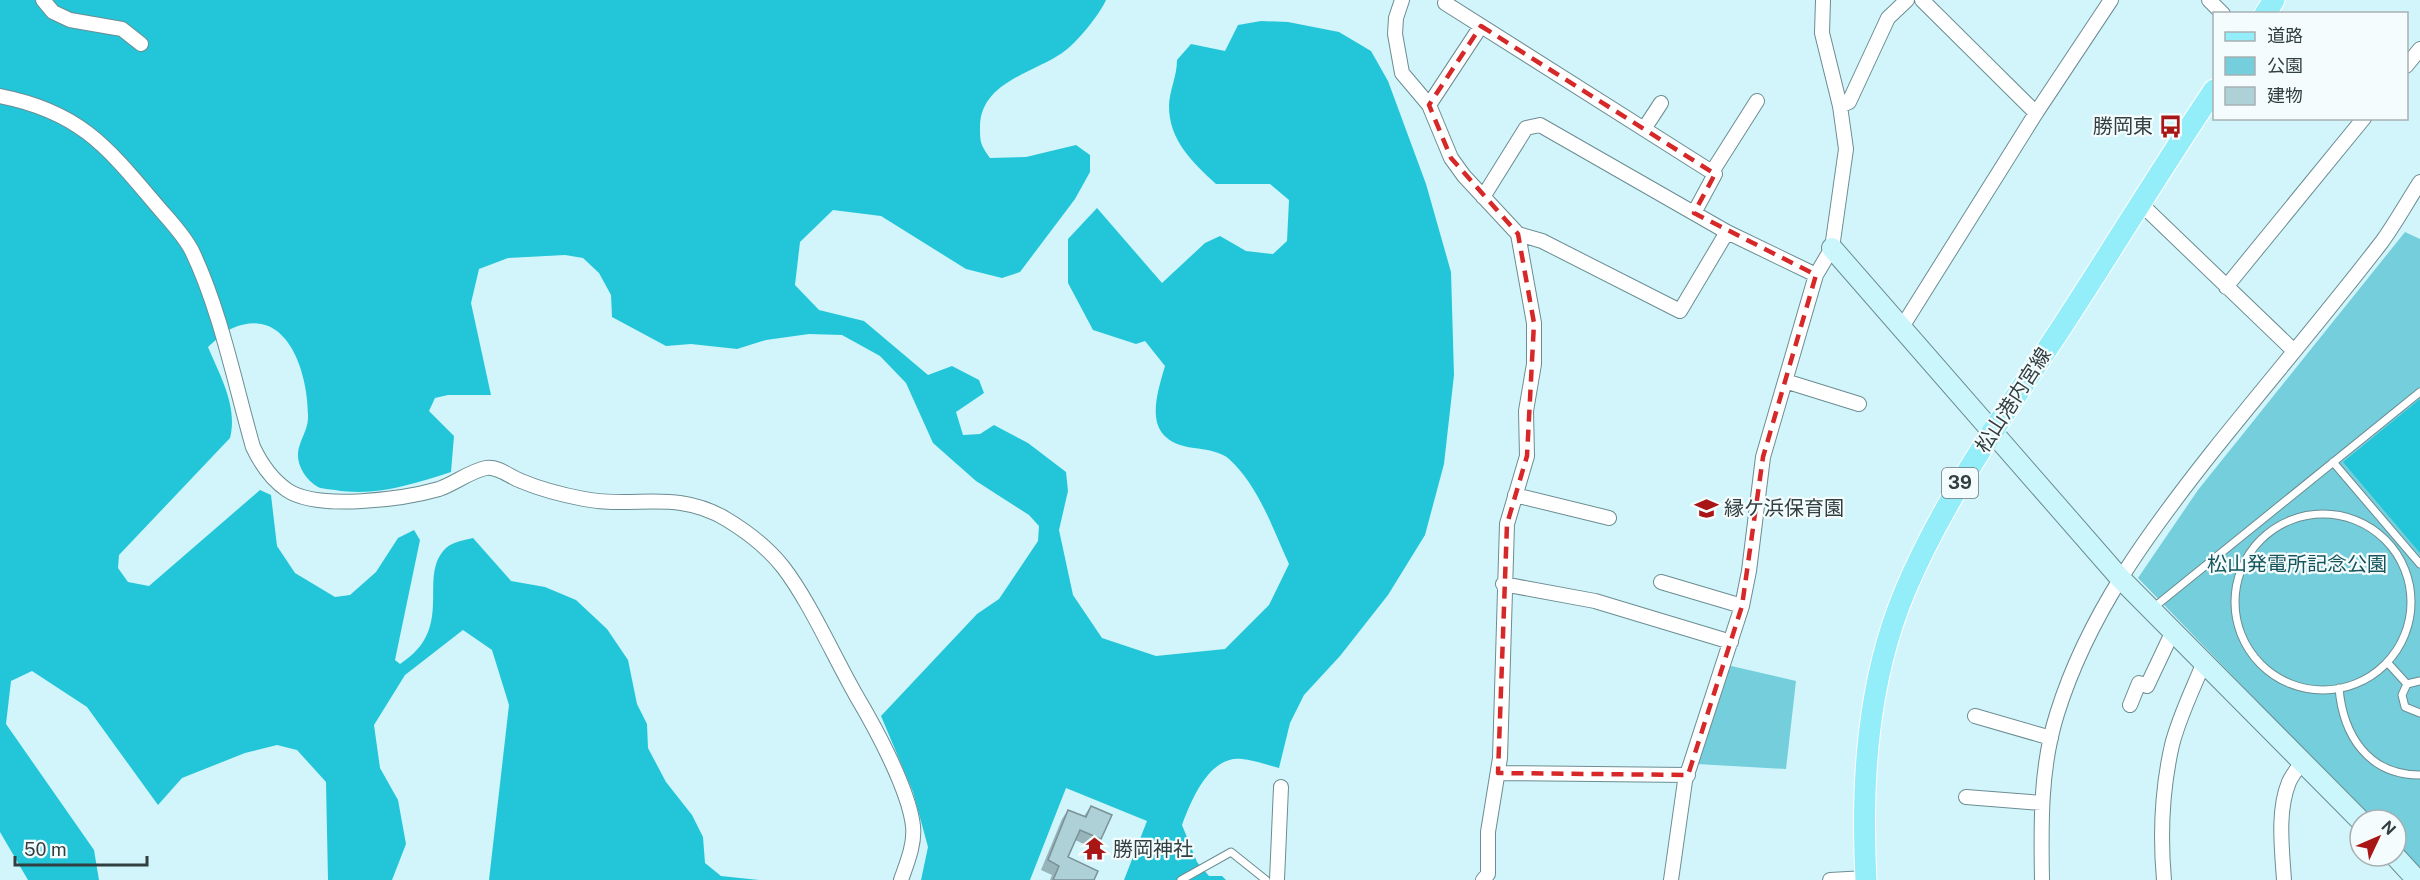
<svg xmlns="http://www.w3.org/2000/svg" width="2420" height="880" viewBox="0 0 2420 880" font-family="'Public Sans','Noto Sans JP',sans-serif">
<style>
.green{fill:#74cedb}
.forest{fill:#23c6d9}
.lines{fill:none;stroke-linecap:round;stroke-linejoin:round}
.lane-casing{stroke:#6b8d92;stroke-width:9}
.street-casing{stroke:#6b8d92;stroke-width:16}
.secondary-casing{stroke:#6b8d92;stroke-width:22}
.primary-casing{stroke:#fff;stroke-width:23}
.lane{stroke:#fff;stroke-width:7}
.street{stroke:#fff;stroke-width:14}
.secondary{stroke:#caf6fc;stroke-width:20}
.primary{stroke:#94eefa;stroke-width:21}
.wall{fill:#96b4b9}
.building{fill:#aed1d7;stroke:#7a9296;stroke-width:1.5}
.marked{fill:none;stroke:#d62828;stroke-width:4.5;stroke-dasharray:12 8;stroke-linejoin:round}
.labels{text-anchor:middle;stroke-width:4.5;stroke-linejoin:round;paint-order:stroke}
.shield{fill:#f5fcfd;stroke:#6c7879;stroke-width:1.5}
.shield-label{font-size:18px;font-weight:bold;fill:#313f41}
.poi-label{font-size:20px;fill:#313f41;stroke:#f5fcfd;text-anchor:start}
.street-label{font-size:20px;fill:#313f41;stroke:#f5fcfd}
.park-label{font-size:20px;fill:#17555d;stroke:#f5fcfd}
</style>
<rect width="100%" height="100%" fill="#d1f5fb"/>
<!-- green -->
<path class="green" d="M2405 232 2420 239V870L2396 845V820H2372L2138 578 2198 490Z
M1727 665 1796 681 1786 769 1697 764Z"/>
<!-- forest -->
<path class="forest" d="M0 0H1106C1100 14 1076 44 1062 53 1033 73 982 82 980 125 980 142 980 144 990 158L1026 157 1076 145 1090 155V172L1075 199 1020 272 1002 278 966 269 881 216 833 210 800 242 795 285 819 310 864 321 928 375 952 366 979 380 984 393 956 412 963 435 980 434 994 425 1028 443 1066 472 1068 491 1059 530 1073 595 1102 638 1156 656 1225 649 1269 605 1289 564C1273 529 1258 485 1229 459 1222 452 1204 449 1194 448 1143 441 1154 403 1165 366L1145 341 1136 344 1093 330 1068 283V239L1097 208 1162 283 1205 243 1220 236 1246 251 1273 254 1287 241 1289 200 1270 184H1216C1192 162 1169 140 1169 106 1169 91 1177 77 1177 60L1191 44 1225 51 1238 25 1261 21 1288 22 1339 32 1371 51 1388 81 1426 184 1451 272 1454 375 1444 464 1425 535 1388 595 1340 656 1304 695 1290 723 1279 768C1267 765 1254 760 1242 759 1209 755 1191 801 1182 825L1197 862 1209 876H1222L1226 880H1124L1147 821 1066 788 1030 880H921L928 847 913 792 881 716 977 614 999 599 1038 541 1039 526 1029 515 976 481 933 443 906 383 880 356 842 335 809 334 766 340 737 349 691 344 666 346 612 317 611 295 599 273 583 258 565 255 508 258 479 269 471 303 491 395H448L435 398 429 411 454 436 451 472C413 484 376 497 335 490 330 489 322 489 318 487 306 480 297 466 298 453 299 441 308 430 308 418 309 377 289 304 233 328 224 331 215 341 208 347 220 376 238 406 230 438L119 555 118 568 128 582 149 586 260 490 271 495 277 546 295 573 335 597 350 595 376 572 398 538 414 530 420 540 395 660 400 664C457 628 416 577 446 548 452 542 465 540 473 538L511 581 545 587 576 600 607 629 628 660 637 704 647 724 648 748 666 782 692 815 703 837 705 863 721 876 759 880H489L509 705 492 650 463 630 405 675 374 725 380 768 398 800 406 844 392 880H328L326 782 297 750 277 745 245 753 182 778 158 805 87 707 32 671 11 681 6 724 94 850 99 880H28L0 832Z
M2420 399V553L2343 462Z"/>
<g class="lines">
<defs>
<path id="lane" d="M2333 462 2420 564
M2235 602a88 88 0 1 1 176 0a88 88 0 1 1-176 0Z
M2153 608 2420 392
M2387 662 2407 684
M2420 681 2407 684 2402 695 2405 707 2420 713
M2339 688C2343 735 2368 775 2420 775
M1181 880 1231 852 1266 880"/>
<path id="street" d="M43 0 53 12 70 20 122 29 141 44
M1402 0 1396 18 1395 34 1402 73 1429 105 1451 158 1464 176 1518 234 1534 323V364L1526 411 1527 456 1507 524 1500 758 1488 832V874L1483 880
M1922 0 2036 113
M2209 0 2223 14
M1445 3 1715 174 1694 213
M2406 66 2420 49
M0 96C77 111 105 144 153 201 166 217 183 233 192 251 220 309 235 384 253 447 261 464 271 479 287 490 318 511 404 499 439 489 454 484 470 471 486 468 498 466 510 477 521 481 540 489 563 495 584 499 635 509 676 489 726 519 746 531 768 548 783 567 810 602 834 657 857 697 876 729 909 790 913 826 915 844 907 863 901 880
M1429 105 1481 26
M1840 106 1849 102 1888 18 1907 0
M1644 129 1661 103
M1712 172 1757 101
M1483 197 1526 128 1540 125 1727 232 1816 275
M2140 203 2293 350
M1518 234 1542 241 1680 311 1727 232
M2226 287 2364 118
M1902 327 2036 113 2111 0
M1785 381 1859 404
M1515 495 1609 518
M1661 582 1742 606
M1503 584 1595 601 1731 642
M2130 705 2139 683 2147 686 2173 631
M1975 716 2051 738
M1498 773 1688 775
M1966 797 2042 803
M1277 880 1281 787
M1671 880 1685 781 1742 606 1749 571 1763 457 1816 275 1832 248 1846 149 1840 106 1822 33 1823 0
M1830 880 1866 878
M2042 880C2041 825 2040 768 2057 714 2088 614 2149 532 2213 451 2269 381 2327 313 2381 243 2395 224 2407 202 2420 182
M2164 880C2160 835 2162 789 2172 745 2179 717 2193 689 2204 662
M2284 880C2282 849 2277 811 2289 782 2292 775 2298 768 2302 762"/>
<path id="secondary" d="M1832 248 2120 578 2360 820
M2395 856 2417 880"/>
<path id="primary" d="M2265 14 2274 0
M1866 880C1861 783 1867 682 1905 591 1946 494 2008 409 2065 322 2115 245 2163 166 2214 90"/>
</defs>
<!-- lane casing -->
<use href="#lane" class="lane-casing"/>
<!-- street casing -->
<use href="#street" class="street-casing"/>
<!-- secondary casing -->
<use href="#secondary" class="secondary-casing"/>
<!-- primary casing -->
<use href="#primary" class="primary-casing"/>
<!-- lane -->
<use href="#lane" class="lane"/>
<!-- street -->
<use href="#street" class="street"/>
<!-- secondary -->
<use href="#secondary" class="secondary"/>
<!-- primary -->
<use href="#primary" class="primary"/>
</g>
<!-- wall -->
<path class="wall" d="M1091 806 1101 839 1095 849 1075 840 1068 857 1094 880H1050L1052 875 1041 870 1062 819 1068 810 1084 816Z"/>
<!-- building -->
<path class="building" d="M1091 806 1112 815 1101 839 1080 830 1068 857 1098 871 1094 880H1053L1059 866 1048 860 1068 810 1086 817Z"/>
<!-- marked area -->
<path class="marked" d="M1481 26 1715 174 1694 213 1816 275 1763 457 1742 606 1688 775 1498 773 1507 524 1527 456 1534 323 1518 234 1451 158 1429 105Z"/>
<!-- icons -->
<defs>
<symbol id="bus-bare" viewBox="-9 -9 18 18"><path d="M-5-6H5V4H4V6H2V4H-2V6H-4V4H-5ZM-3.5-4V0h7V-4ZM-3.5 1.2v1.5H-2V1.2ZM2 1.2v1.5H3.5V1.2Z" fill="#a91616" stroke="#f5fcfd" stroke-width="2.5" paint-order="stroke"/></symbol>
<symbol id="school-bare" viewBox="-9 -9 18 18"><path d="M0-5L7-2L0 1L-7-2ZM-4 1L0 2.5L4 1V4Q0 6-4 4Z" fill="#a91616" stroke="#f5fcfd" stroke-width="2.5" paint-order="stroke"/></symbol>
<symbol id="temple-bare" viewBox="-9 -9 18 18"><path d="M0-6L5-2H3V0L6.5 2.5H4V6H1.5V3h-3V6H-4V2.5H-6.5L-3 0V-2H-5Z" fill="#a91616" stroke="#f5fcfd" stroke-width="2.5" paint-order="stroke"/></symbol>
</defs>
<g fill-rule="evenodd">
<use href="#bus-bare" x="2154" y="110" width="33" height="33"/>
<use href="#school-bare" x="1690" y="492" width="33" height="33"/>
<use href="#temple-bare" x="1078" y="832" width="33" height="33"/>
</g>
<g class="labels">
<!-- shield labels -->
<rect class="shield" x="1942" y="468" width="36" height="30" rx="4.5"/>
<g class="shield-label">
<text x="1960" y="489">39</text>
</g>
<!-- poi labels -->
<g class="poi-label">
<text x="2153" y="133" text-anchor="end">勝岡東</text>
<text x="1724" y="515">縁ケ浜保育園</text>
<text x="1113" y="856">勝岡神社</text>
</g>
<!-- street labels -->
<g class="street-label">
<text transform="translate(2013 400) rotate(-57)" y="7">松山港内宮線</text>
</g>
<!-- park labels -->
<g class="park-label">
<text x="2297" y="571">松山発電所記念公園</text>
</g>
</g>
<!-- legend -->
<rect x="2213" y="12" width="195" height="108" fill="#f5fcfd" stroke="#a7b0b2" stroke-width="1.5"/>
<rect x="2225" y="32" width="30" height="9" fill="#94eefa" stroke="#a7b0b2" stroke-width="1.5"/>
<text x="2267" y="42" font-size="18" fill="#313f41">道路</text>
<rect x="2225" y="57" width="30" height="18" fill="#74cedb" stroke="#a7b0b2" stroke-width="1.5"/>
<text x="2267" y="72" font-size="18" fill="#313f41">公園</text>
<rect x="2225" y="87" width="30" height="18" fill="#aed1d7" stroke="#a7b0b2" stroke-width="1.5"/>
<text x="2267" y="102" font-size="18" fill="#313f41">建物</text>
<!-- north arrow -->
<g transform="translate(2378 838) rotate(46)"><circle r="28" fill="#f5fcfd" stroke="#a7b0b2" stroke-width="1.5"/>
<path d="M0-4.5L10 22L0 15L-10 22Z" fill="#a91616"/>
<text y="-9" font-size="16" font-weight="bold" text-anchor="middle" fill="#313f41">N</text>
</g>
<!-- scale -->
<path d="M15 856v9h132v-9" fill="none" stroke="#313f41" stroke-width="3"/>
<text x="24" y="856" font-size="18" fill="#313f41" stroke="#f5fcfd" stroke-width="4.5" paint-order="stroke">50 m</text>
</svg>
